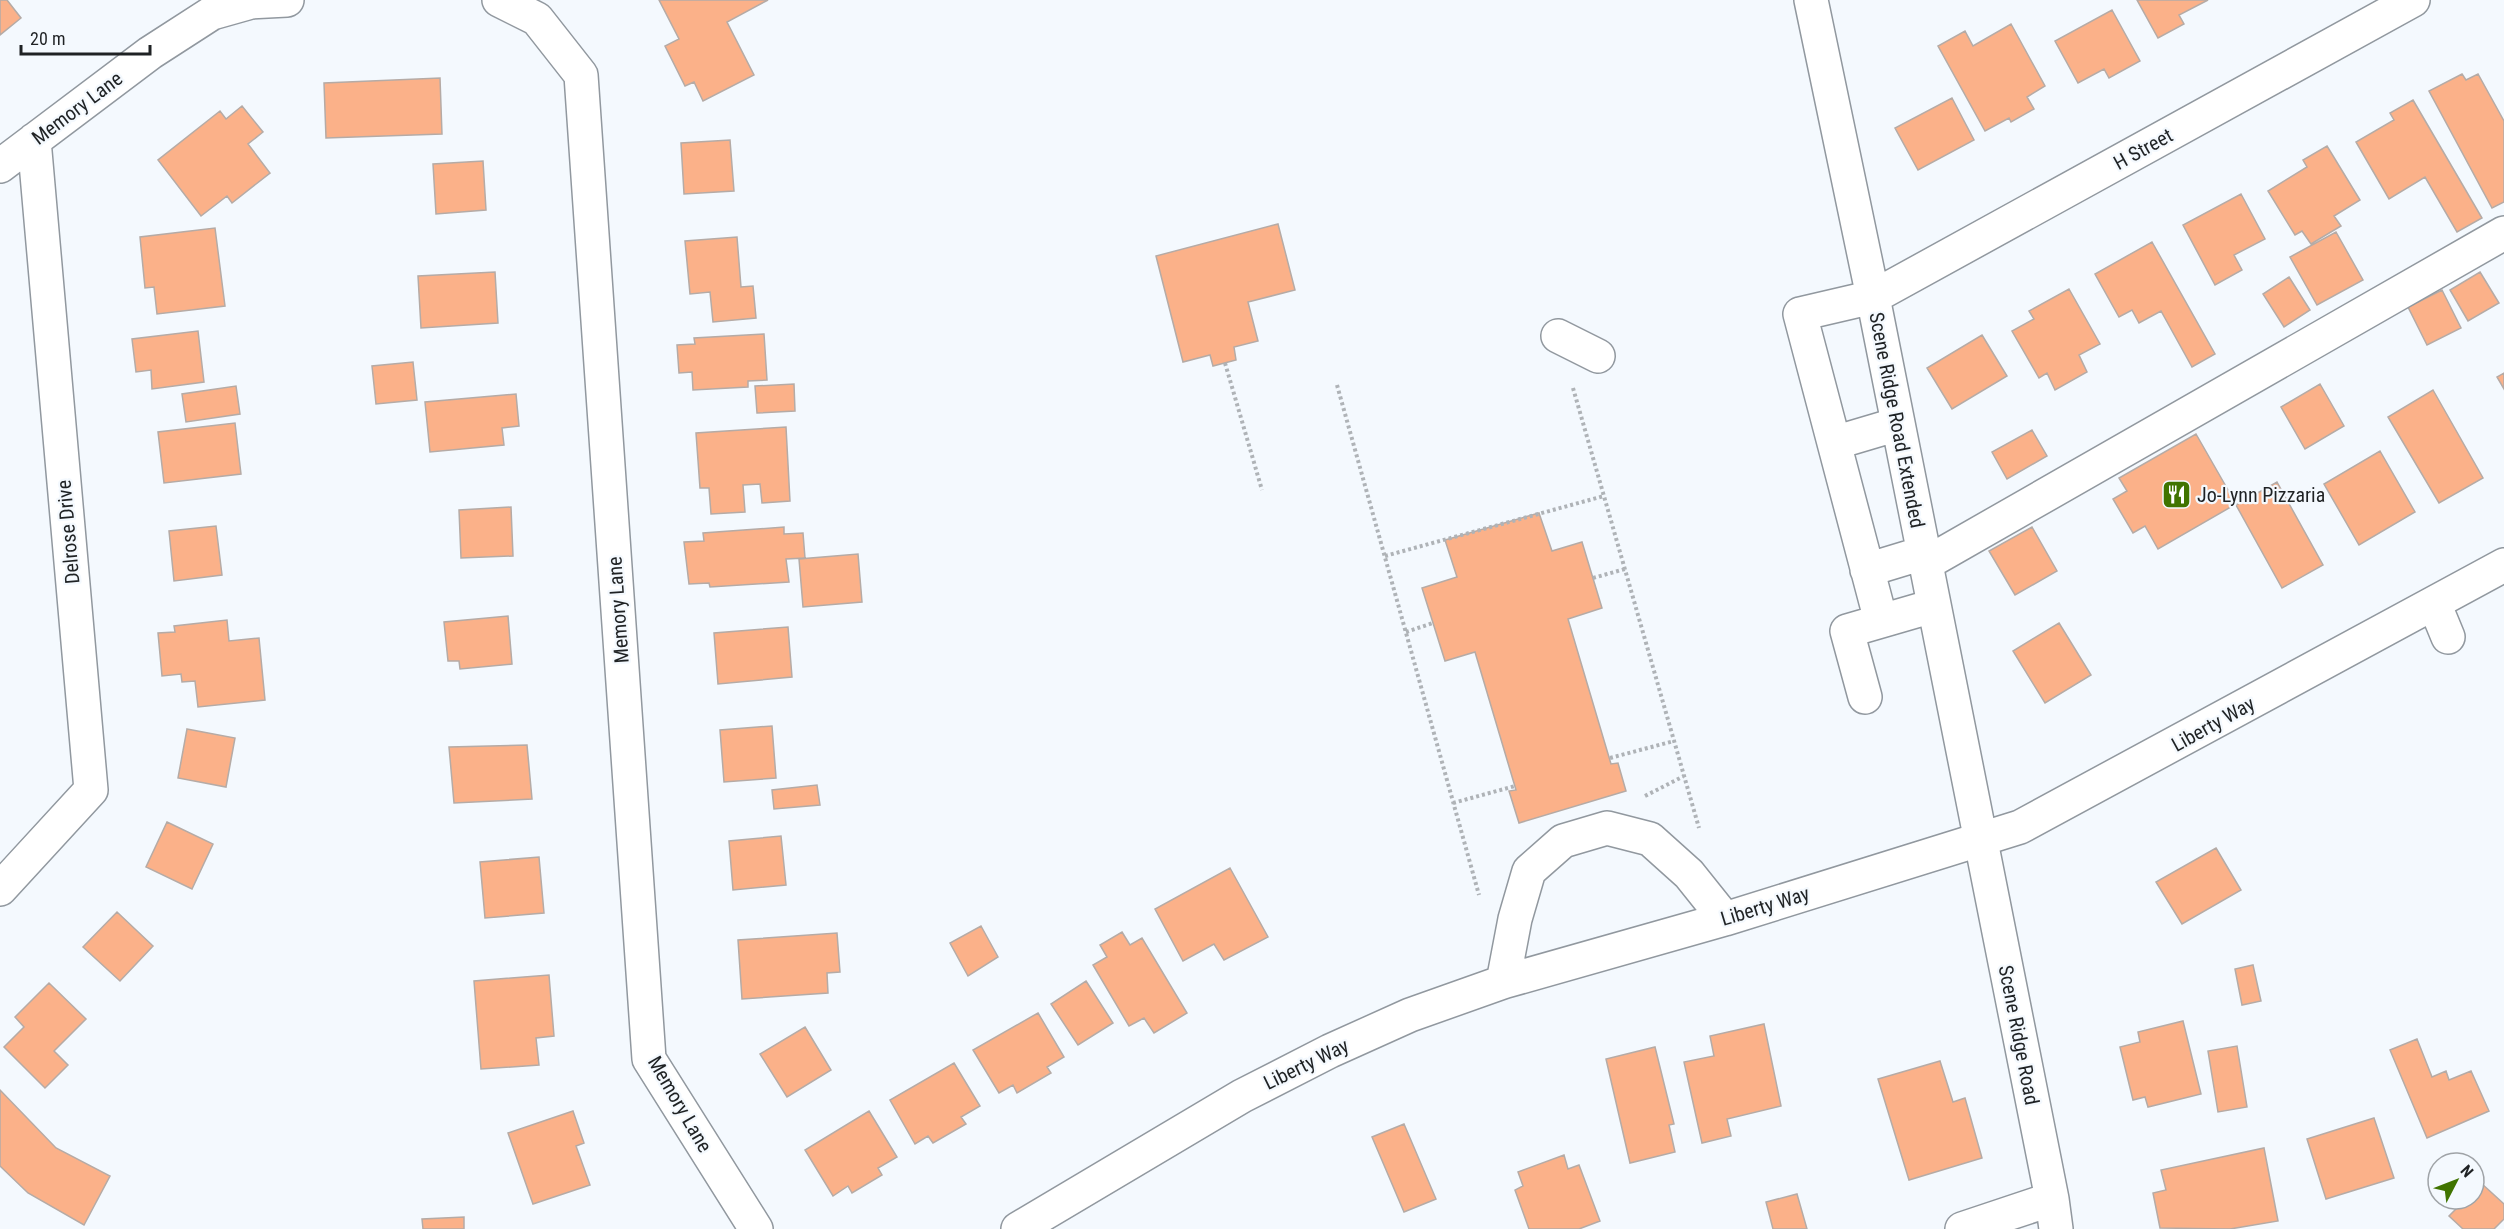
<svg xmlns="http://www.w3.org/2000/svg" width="2504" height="1229" viewBox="0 0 2504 1229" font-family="'Roboto Condensed',sans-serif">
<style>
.building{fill:#fbb189;stroke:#b5aba6;stroke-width:1.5}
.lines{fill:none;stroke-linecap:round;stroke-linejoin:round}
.minor-casing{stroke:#91989f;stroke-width:36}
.path{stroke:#afb3b7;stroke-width:4;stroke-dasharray:3 3;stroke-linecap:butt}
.minor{stroke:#fff;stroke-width:33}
.labels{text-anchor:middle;stroke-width:4.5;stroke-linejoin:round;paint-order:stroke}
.street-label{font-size:20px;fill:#1f2224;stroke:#f4f9fe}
.poi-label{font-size:20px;fill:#1f2224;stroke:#f4f9fe;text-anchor:start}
</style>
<rect width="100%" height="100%" fill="#f4f9fe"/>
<!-- building -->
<path class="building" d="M0 0H7L21 18 0 35Z
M659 0H768L727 22 754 75 703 101 694 82 685 86 665 46 679 39Z
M2137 0H2208L2179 15 2184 24 2158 38Z
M2112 10 2140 61 2109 78 2104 69 2078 83 2055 41Z
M2011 24 2045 86 2027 97 2034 109 2011 122 2009 118 1985 131 1938 46 1965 31 1973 46Z
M2462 74 2466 80 2478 74 2504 121V202L2492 208 2429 91Z
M440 78 442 134 326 138 324 83Z
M1952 98 1974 140 1918 170 1895 128Z
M2413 100 2482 218 2457 232 2425 177 2389 199 2356 142 2394 120 2390 113Z
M242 106 263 132 248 144 270 173 232 203 227 196 201 216 158 160 220 111 226 119Z
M730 140 734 191 684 194 681 143Z
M2327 146 2360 200 2334 216 2341 226 2311 244 2302 231 2295 235 2268 191 2307 167 2303 160Z
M483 161 486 210 436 214 433 164Z
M2241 194 2265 239 2234 255 2242 270 2215 285 2183 225Z
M1278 224 1295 290 1248 302 1258 341 1234 347 1236 360 1213 366 1210 355 1183 362 1156 256Z
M215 228 225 306 157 314 154 287 145 288 140 237Z
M2336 232 2363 280 2317 305 2290 257Z
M737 237 741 287 753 286 756 318 713 322 710 292 690 294 685 241Z
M2152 242 2215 354 2192 367 2161 311 2139 323 2132 310 2119 317 2095 274Z
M495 272 498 323 421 328 418 276Z
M2480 272 2499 303 2468 321 2450 290Z
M2289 277 2310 310 2284 327 2263 294Z
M2069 289 2100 344 2079 355 2087 372 2055 390 2047 373 2039 378 2012 331 2034 319 2029 311Z
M2442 290 2461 328 2427 345 2408 307Z
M198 331 204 382 152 389 151 370 136 372 132 339Z
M764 334 767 380 748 381V387L693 390 692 372 679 373 677 345 695 344 694 338Z
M1982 335 2007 376 1952 409 1927 368Z
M413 362 417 400 376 404 372 366Z
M2504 373V389L2497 377Z
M794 384 795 411 757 413 755 386Z
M2320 384 2344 426 2305 449 2281 407Z
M236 386 240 414 186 422 182 394Z
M2433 390 2483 478 2439 503 2388 417Z
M516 394 519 426 502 428 504 445 430 452 425 402Z
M235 423 241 474 164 483 158 432Z
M786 427 790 501 762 503 760 484 743 485 745 512 711 514 709 488H700L696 433Z
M2032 430 2047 456 2007 479 1992 452Z
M2196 434 2236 504 2158 549 2145 526 2133 533 2113 499 2127 491 2119 478Z
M2380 451 2415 512 2359 545 2324 484Z
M2277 482 2323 565 2282 588 2236 505Z
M511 507 513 556 461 558 459 510Z
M1539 513 1552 551 1582 542 1602 608 1568 619 1611 764 1618 763 1626 791 1519 823 1509 791 1516 790 1475 652 1445 661 1422 588 1457 577 1445 540Z
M216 526 222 575 174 581 169 531Z
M784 527V534L803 533 805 558 786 559 789 582 710 587 709 583 689 584 684 542 704 541 703 533Z
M2032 527 2057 571 2015 595 1989 551Z
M858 554 862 602 803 607 799 559Z
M508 616 512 664 460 669 459 661H448L444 622Z
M227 620 229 641 259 638 265 700 198 707 195 681 182 682 181 674 162 676 158 633 175 632 174 626Z
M2059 623 2091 675 2045 703 2013 651Z
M788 627 792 677 718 684 714 633Z
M772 726 776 778 724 782 720 730Z
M187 729 235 738 226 787 178 778Z
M527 745 532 799 454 803 449 747Z
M817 785 820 805 774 809 772 790Z
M167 822 213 844 192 889 146 867Z
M781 836 786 885 733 890 729 841Z
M2216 848 2241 890 2182 924 2156 882Z
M539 857 544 913 485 918 480 862Z
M1230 868 1268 937 1224 960 1214 944 1183 961 1155 909Z
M117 912 153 946 120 981 83 947Z
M981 926 998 957 968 976 950 943Z
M1122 932 1130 945 1142 938 1187 1013 1154 1033 1144 1018 1129 1026 1093 965 1107 957 1100 945Z
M837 933 840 972 827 973 828 993 742 999 738 940Z
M2253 965 2261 1001 2242 1005 2235 969Z
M549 975 554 1036 536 1038 539 1065 481 1069 474 981Z
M1086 981 1113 1023 1078 1045 1051 1004Z
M49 983 86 1019 54 1051 68 1065 45 1088 4 1047 24 1027 15 1017Z
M1038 1013 1064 1057 1047 1067 1051 1073 1017 1093 1013 1085 999 1093 973 1050Z
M2183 1021 2201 1094 2148 1107 2145 1097 2133 1100 2120 1047 2140 1042 2138 1032Z
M1764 1024 1781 1106 1727 1119 1731 1136 1702 1143 1684 1062 1714 1056 1710 1036Z
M805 1027 831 1070 787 1097 760 1054Z
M2417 1039 2432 1077 2446 1071 2449 1080 2471 1071 2489 1111 2427 1138 2390 1050Z
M2237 1046 2247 1107 2218 1112 2208 1051Z
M1655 1047 1674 1124 1669 1125 1675 1152 1630 1163 1606 1059Z
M1940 1061 1953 1102 1965 1098 1982 1158 1909 1180 1878 1079Z
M954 1063 980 1106 961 1117 966 1124 933 1143 928 1136 915 1144 890 1100Z
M0 1090 56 1148 110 1176 84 1225 28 1193 0 1166Z
M573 1111 584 1143 576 1146 590 1185 533 1204 508 1133Z
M869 1111 897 1157 878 1168 882 1175 852 1193 848 1186 833 1196 805 1150Z
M2374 1118 2394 1178 2326 1199 2307 1139Z
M1404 1124 1436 1199 1404 1212 1372 1137Z
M2264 1148 2278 1221 2230 1229 2160 1228 2153 1193 2166 1190 2161 1170Z
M1564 1155 1568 1169 1579 1165 1600 1221 1579 1229H1529L1515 1190 1523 1186 1518 1172Z
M2481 1183 2504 1204V1219L2494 1229H2463L2449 1216 2466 1199H2474V1190Z
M1797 1194 1807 1229H1773L1766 1202Z
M464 1217V1229H423L422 1219Z"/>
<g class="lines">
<defs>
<path id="minor" d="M499 0 537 19 581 75 649 1059 756 1229
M1811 0 1873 297 2052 1199 2056 1229
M0 166 150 53 212 13 251 2 287 0
M1558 336 1598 356
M1834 443 1898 424
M1925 564 2504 233
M1867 570 1923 553
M2434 603 2448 637
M1881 621 1800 314 1873 297 2413 0
M1865 697 1847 631 1933 606
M0 889 91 790 34 140
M1503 982 1515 919 1529 871 1563 841 1607 828 1650 839 1689 874 1725 919
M1018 1229 1242 1096 1330 1051 1410 1015 1503 982 1725 919 2020 827 2504 565
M1962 1229 2052 1199"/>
</defs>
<!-- minor casing -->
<use href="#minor" class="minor-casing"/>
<!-- path -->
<path class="path" d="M1225 363 1262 490
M1337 385 1479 895
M1573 388 1699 828
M1385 556 1604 496
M1593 578 1625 569
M1406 632 1433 623
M1610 758 1674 741
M1645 796 1684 776
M1453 803 1515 786"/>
<!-- minor -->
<use href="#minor" class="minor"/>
</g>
<!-- icons -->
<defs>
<symbol id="restaurant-square" viewBox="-11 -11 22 22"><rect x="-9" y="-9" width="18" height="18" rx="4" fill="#407400" stroke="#f4f9fe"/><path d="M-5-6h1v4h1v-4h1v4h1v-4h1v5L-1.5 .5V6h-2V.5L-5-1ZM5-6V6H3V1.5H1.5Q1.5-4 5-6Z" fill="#fff"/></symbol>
</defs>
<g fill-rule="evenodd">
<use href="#restaurant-square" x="2160" y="478" width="33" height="33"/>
</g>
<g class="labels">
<!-- street labels -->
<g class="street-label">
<text transform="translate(77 108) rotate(-37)" y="7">Memory Lane</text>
<text transform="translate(2143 149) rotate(-29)" y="7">H Street</text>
<text transform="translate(1897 420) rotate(79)" y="7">Scene Ridge Road Extended</text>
<text transform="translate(68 532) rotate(-95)" y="7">Delrose Drive</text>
<text transform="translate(618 610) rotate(-94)" y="7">Memory Lane</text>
<text transform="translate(2213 724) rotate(-29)" y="7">Liberty Way</text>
<text transform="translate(1765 906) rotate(-17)" y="7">Liberty Way</text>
<text transform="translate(2019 1035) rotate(79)" y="7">Scene Ridge Road</text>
<text transform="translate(1306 1064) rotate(-26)" y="7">Liberty Way</text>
<text transform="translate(680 1104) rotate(60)" y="7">Memory Lane</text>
</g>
<!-- poi labels -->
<g class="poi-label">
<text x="2197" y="502">Jo-Lynn Pizzaria</text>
</g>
</g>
<!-- north arrow -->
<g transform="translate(2456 1181) rotate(48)"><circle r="28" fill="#f4f9fe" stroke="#9fa3a7" stroke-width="1.5"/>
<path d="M0-4.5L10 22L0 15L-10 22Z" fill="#407400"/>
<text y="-9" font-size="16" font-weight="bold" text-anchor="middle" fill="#1f2224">N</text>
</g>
<!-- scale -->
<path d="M21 45v9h129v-9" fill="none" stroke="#1f2224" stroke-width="3"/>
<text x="30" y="45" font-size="18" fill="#1f2224" stroke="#f4f9fe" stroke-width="4.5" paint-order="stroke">20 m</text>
</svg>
